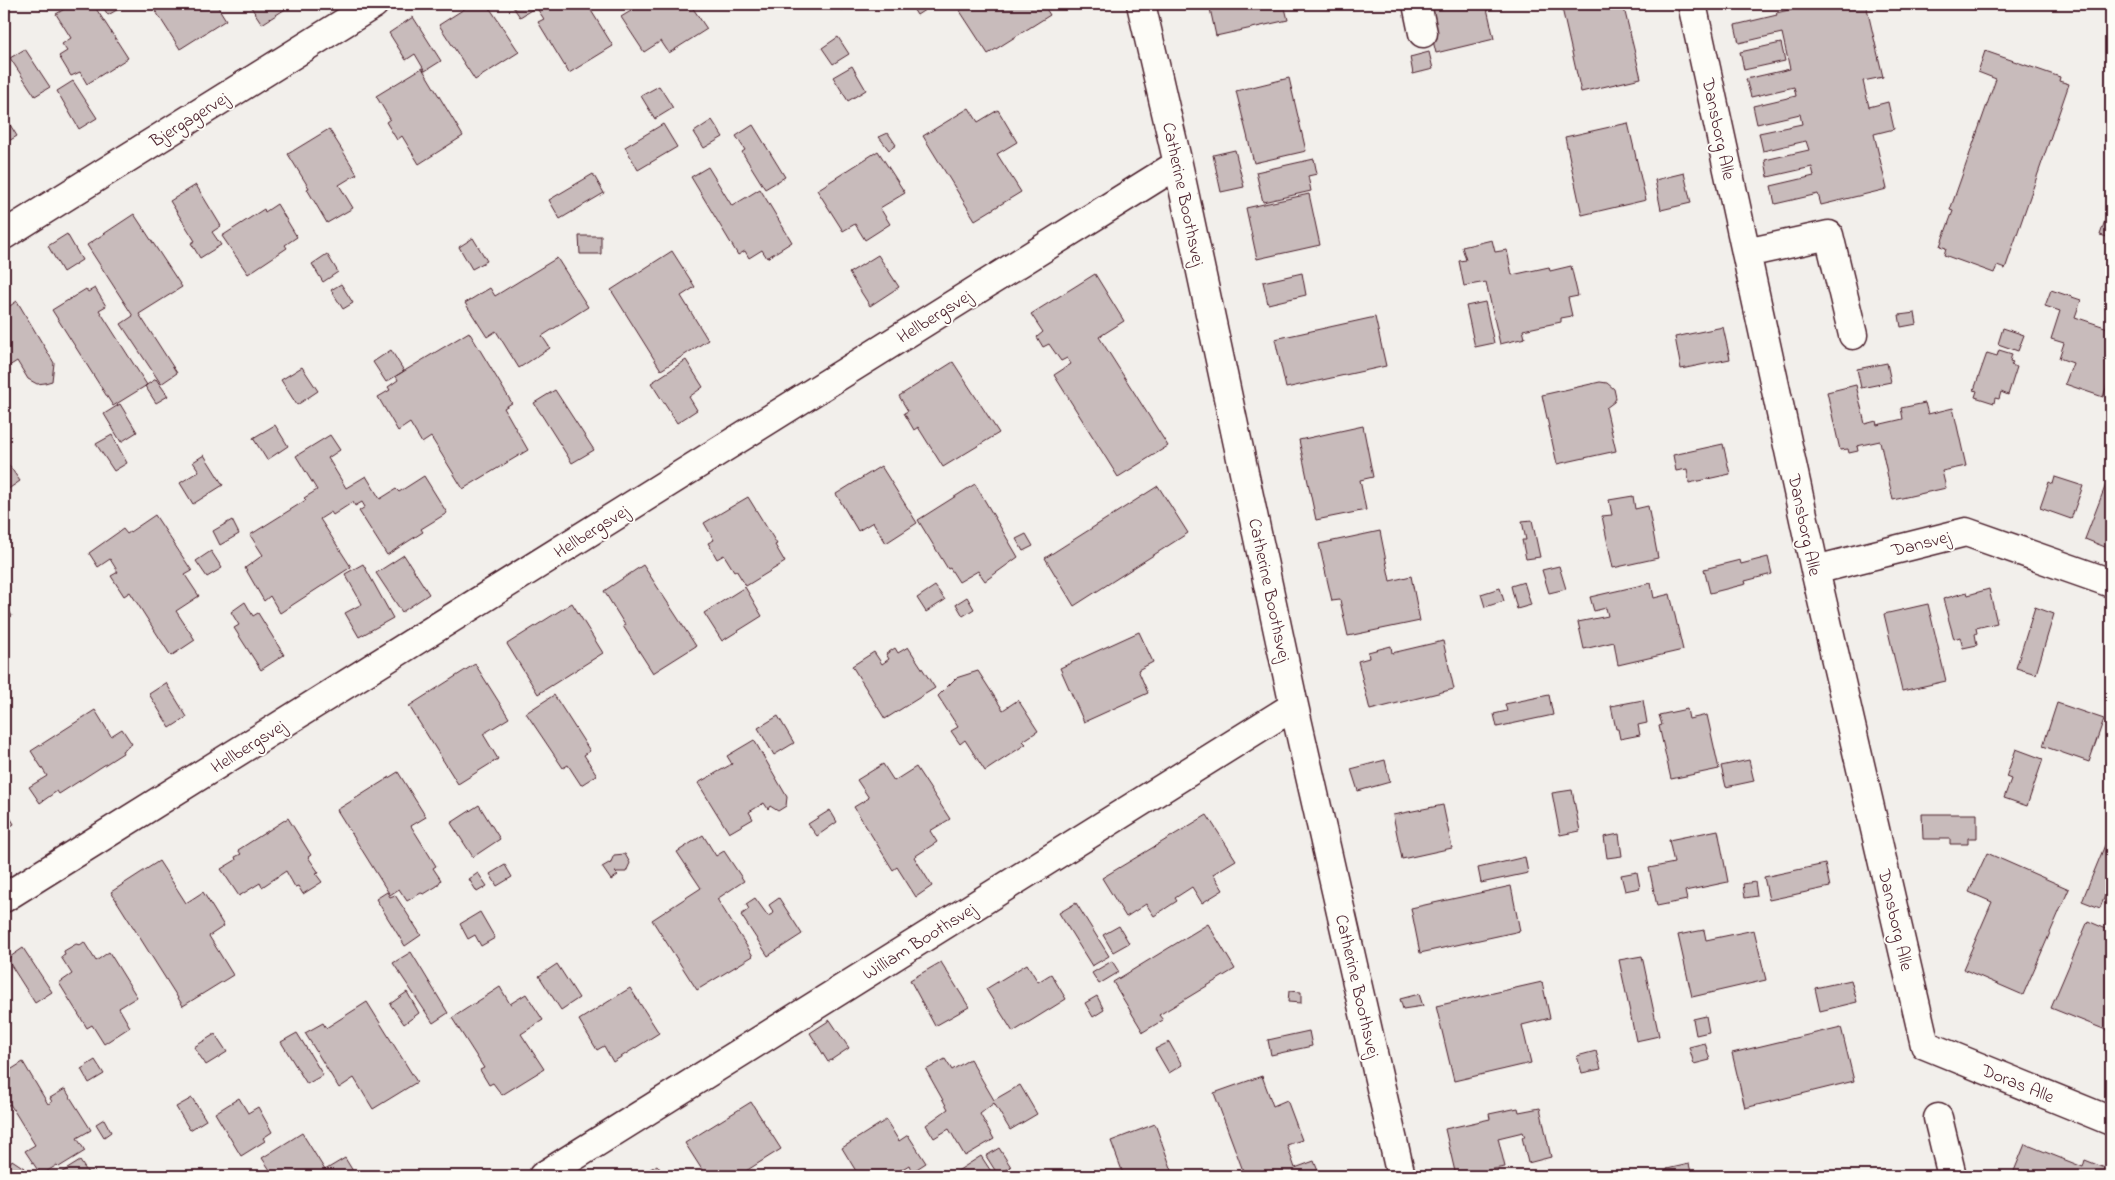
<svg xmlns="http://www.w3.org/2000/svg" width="2115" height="1180" viewBox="0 0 2115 1180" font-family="'Indie Flower',sans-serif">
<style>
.building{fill:#c8bbbb;stroke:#4a1f2b}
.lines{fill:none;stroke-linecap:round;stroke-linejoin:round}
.minor-casing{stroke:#4a1f2b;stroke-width:31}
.minor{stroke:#fdfcf7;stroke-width:28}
.labels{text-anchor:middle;stroke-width:4;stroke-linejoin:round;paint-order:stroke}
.street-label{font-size:18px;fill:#4a1f2b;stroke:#fdfcf7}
</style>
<rect width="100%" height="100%" fill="#f2efeb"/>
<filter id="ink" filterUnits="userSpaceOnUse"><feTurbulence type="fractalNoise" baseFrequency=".02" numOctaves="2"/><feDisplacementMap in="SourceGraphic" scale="10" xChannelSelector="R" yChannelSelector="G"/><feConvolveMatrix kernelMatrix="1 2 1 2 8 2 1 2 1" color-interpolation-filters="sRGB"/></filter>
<g filter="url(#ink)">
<!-- building -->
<path class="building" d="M73 4H93L128 58 87 84 80 72 71 76 59 56 67 51 62 44 71 38 56 14Z
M101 4H120L122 7 108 15Z
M151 4H216L226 20 180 49Z
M249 4H284L287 8 262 24Z
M472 4H487L519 52 475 80 439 25Z
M511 4H587L613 46 569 73 538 22 544 19 536 7 520 17Z
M631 4H690L707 29 669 53 661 41 644 52 621 17 634 9Z
M832 4H851L842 10 839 7 836 9Z
M910 4H930L931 6 917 15Z
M966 4H1043L1050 15 988 54 958 8Z
M1209 4H1284L1288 20 1216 36Z
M1424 4H1486L1494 39 1436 53Z
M1561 4H1623L1641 78 1581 92Z
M1814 4H1866L1883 77 1863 81 1869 107 1888 102 1894 129 1874 134 1887 189 1821 205 1818 194 1775 204 1771 186 1814 176 1812 167 1768 177 1765 160 1809 150 1806 141 1763 151 1759 133 1802 124 1800 114 1757 124 1753 106 1796 96 1794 87 1751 97 1746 79 1790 69 1782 33 1739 43 1735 25 1777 15 1776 13Z
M413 17 441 61 425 71 415 54 406 60 389 33Z
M838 37 849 54 833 64 822 48Z
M1781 43 1785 61 1744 70 1740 52Z
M25 49 50 87 35 96 10 58Z
M1985 51 2060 77 2059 81 2069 84 2005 269 1997 266 1994 273 1944 255 1946 248 1940 246 1953 211 1950 210 1996 79 1978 72Z
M1429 52 1433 69 1413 74 1410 57Z
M852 66 866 90 848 101 833 77Z
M422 68 463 136 419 164 402 136 397 140 386 122 390 119 376 96Z
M1289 78 1306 151 1254 163 1236 91Z
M73 81 97 118 79 129 57 91Z
M659 86 673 108 655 119 641 96Z
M969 108 978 122 998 110 1017 142 997 154 1021 192 975 220 923 136Z
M4 115 17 136 4 144Z
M712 120 723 137 704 148 694 132Z
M1628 123 1646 200 1582 215 1565 137Z
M663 124 677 147 638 170 625 147Z
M753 125 785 177 765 189 742 152 745 150 736 136Z
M329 129 357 174 339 185 353 208 327 223 307 189 309 188 288 154Z
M888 133 896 145 889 150 879 137Z
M1235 150 1244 187 1221 192 1213 155Z
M878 151 905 193 880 208 890 224 865 240 855 224 843 231 817 190Z
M1314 159 1317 174 1308 176 1311 191 1263 202 1256 172Z
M708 167 732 206 760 189 792 242 767 258 762 250 749 258 745 251 738 255 691 177Z
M1684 173 1691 203 1661 210 1655 180Z
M593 174 604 193 560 219 549 200Z
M196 185 221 226 212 232 221 245 200 258 191 243 195 241 170 201Z
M1309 194 1320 245 1257 259 1246 208Z
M2111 203V238L2100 235Z
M277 204 297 237 285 245 287 248 248 274 222 236 264 209 265 212Z
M134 214 182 287 139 314 177 373 161 384 121 324 133 316 87 245Z
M67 234 82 260 63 272 48 246Z
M579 236H601V254H580Z
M473 238 487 261 472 269 459 247Z
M1492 240 1495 252 1507 250 1512 275 1549 267 1550 271 1571 266 1578 296 1568 298 1572 316 1561 318V322L1523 330 1525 338 1500 344 1486 282 1464 286 1459 261 1466 260 1462 247Z
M672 251 695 287 681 296 708 340 661 370 611 290Z
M327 254 338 272 323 282 312 264Z
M878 255 899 287 870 306 849 273Z
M557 258 588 307 542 336 550 348 519 368 496 331 487 337 465 303 490 288 495 296Z
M1302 273 1306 295 1268 304 1263 282Z
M1095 274 1124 321 1099 337 1168 446 1118 477 1054 375 1071 364 1067 358 1061 361 1049 344 1043 347 1037 337 1043 332 1031 314Z
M341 284 353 303 343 309 331 290Z
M95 288 106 306 99 310 147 385 113 406 52 310 86 289 88 292Z
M2051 290 2081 300 2075 317 2111 329V374L2103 397 2065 384 2073 363 2059 358 2064 343 2051 339 2060 311 2045 306Z
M17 301 54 363 52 381 45 383 37 384 28 379 17 361 6 368 4 365V310Z
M1485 302 1494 343 1475 347 1466 306Z
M1915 313 1917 324 1901 327 1899 315Z
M1375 317 1386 366 1286 388 1275 339Z
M1723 327 1730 359 1681 369 1675 337Z
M2003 328 2024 335 2018 351 1998 344Z
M469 332 512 403 504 408 528 450 463 489 431 437 422 443 410 423 398 431 378 397 390 390 388 387 398 380 396 376Z
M391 350 404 371 386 382 373 362Z
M1999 350 2012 354 2010 361 2013 362 2011 365 2017 367 2008 395 2001 392 1999 399 1995 398 1994 403 1975 397 1977 391 1974 390 1987 353 1997 356Z
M686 360 703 387 689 397 697 410 677 423 651 383Z
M953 362 999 433 943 467 918 427 914 430 904 413 908 411 899 396Z
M1887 363 1891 382 1861 388 1857 369Z
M302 367 318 391 297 405 281 380Z
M156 379 168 396 156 403 145 386Z
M1600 382 1607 383 1614 389 1616 398 1614 402 1606 408 1616 451 1557 464 1542 395Z
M1856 385 1865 424 1876 421 1877 425 1903 419 1901 408 1925 403 1928 414 1953 408 1966 466 1942 471 1946 488 1893 500 1880 441 1857 446 1858 451 1849 453 1848 449 1840 450 1827 392Z
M555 390 594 450 572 463 534 403Z
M120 404 137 432 121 442 104 414Z
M275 425 288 446 267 460 253 438Z
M1363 426 1373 477 1360 480 1366 510 1316 520 1299 440Z
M112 435 127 463 114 471 96 444Z
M330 435 340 450 328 458 346 488 366 476 380 499 396 489 399 492 424 476 447 513 421 529 423 532 387 555 359 511 365 507 362 502 355 506 353 502 333 515 331 512 320 519 351 567 280 613 270 596 264 601 245 568 263 555 250 535 306 500 304 498 317 490 296 456Z
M1723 444 1730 474 1689 483 1687 469 1676 471 1673 455Z
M204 455 223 485 193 504 180 483 199 471 193 462Z
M4 458 20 481 4 492Z
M881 466 917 523 886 543 873 522 858 531 836 494Z
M2110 474 2111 475 2110 549 2085 539Z
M2055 477 2083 486 2071 519 2040 508 2049 482 2053 484Z
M975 484 1018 557 985 581 978 571 959 582 950 568 948 569 918 520Z
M1158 486 1188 533 1074 606 1045 558Z
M1633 496 1635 509 1648 506 1658 558 1613 568 1602 516 1612 515 1609 500Z
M748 497 777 544 775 545 785 562 746 586 736 570 734 571 724 555 717 559 708 543 714 540 704 523Z
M155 515 192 571 185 575 199 596 176 611 195 640 171 656 130 592 124 596 111 576 118 572 110 559 98 567 89 553 123 529 127 534Z
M232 520 239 534 220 545 213 531Z
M1532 520 1540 557 1526 559 1522 540H1526L1522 521Z
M1380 531 1390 581 1411 576 1420 621 1348 636 1340 600 1332 601 1319 544Z
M1026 534 1033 546 1023 551 1016 539Z
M211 551 222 568 207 577 196 561Z
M404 555 429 594 402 612 376 573Z
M1768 557 1772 574 1745 581 1746 584 1710 593 1704 569 1740 560 1741 564Z
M363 564 393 618 359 637 345 613 362 604 345 574Z
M643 565 696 646 653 673 623 626 625 625 604 591Z
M1559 566 1566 589 1549 593 1542 570Z
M1524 582 1531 605 1517 609 1511 586Z
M1651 583 1654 598 1670 594 1683 650 1618 665 1614 642 1584 649 1578 622 1608 616 1606 608 1594 611 1590 597Z
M935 586 945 600 926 612 917 598Z
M745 587 762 616 722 641 704 613Z
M1500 588 1504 601 1485 607 1481 594Z
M1989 589 1997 623 1976 628 1977 633 1975 634 1977 645 1963 648 1960 637 1954 639 1943 599 1967 592 1968 595Z
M967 597 974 609 963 616 956 604Z
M4 602 12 616 4 621Z
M245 602 253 616 258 613 284 655 261 670 234 628 239 625 231 612Z
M572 603 603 653 538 694 507 644Z
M1928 604 1946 681 1902 691 1884 614Z
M2035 607 2054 614 2036 674 2016 668Z
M1139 632 1153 662 1138 670 1148 693 1084 722 1060 668Z
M1443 641 1454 689 1370 710 1358 661 1369 658 1368 652 1391 646 1392 653Z
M908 647 935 688 885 719 852 666 874 652 882 664 889 659 886 654 895 648 898 653Z
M475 664 509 718 483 734 498 759 458 784 409 706Z
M978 671 1003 710 1018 700 1038 731 1023 741 1026 744 985 771 965 740 960 744 951 731 958 727 938 696 956 678Z
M166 683 187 717 170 728 149 694Z
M554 695 590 751 584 755 597 775 581 785 568 765 563 768 526 713Z
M1549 695 1553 715 1497 727 1494 714 1507 711 1505 704Z
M1643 700 1647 723 1638 725 1640 735 1620 739 1618 729H1616L1611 706Z
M2057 703 2104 719 2089 762 2043 746Z
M1687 709 1689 719 1707 715 1719 769 1671 779 1659 726 1662 725 1659 715Z
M95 710 111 736 122 729 132 744 122 751 123 753 59 794 57 791 40 803 29 787 47 776 31 751Z
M778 716 794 743 774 755 758 728Z
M754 740 787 797 786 806 778 811 770 806 768 809 764 803 749 812 753 819 729 833 698 783 732 764 727 756Z
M2016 749 2043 759 2027 806 2004 798 2011 779 2006 777Z
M1385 760 1390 782 1358 791 1351 769Z
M1749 760 1754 781 1726 787 1721 766Z
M883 764 894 781 916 767 950 819 930 831 937 842 914 857 932 886 916 897 897 867 893 870 854 807 869 798 857 780Z
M398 772 426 817 411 826 436 866 433 868 441 880 437 886 424 894 421 893 407 901 399 889 390 895 337 810Z
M1572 790 1580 831 1560 835 1552 793Z
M479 805 500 839 473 857 451 823Z
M1443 805 1452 848 1402 859 1393 815Z
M4 807 14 824 4 831Z
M830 810 837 822 817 836 808 824Z
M1922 814H1977V838H1968V844H1950V839H1923Z
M1207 815 1236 860 1213 874 1223 890 1202 903 1192 887 1175 898 1177 901 1154 916 1146 904 1126 917 1102 878Z
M288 818 311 855 308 857 319 873 316 874 322 882 303 894 298 886 295 887 286 871 262 887 260 883 239 896 221 869 236 860 235 857 241 854 238 850Z
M1718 830 1728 882 1685 891 1687 900 1657 906 1649 868 1674 863 1669 840Z
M1619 834 1622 856 1607 858 1604 837Z
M703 835 716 856 724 851 744 881 717 899 753 956 697 990 652 920 701 888 677 852Z
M2105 845 2111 848V881L2100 908 2082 901Z
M1987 853 2069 889 2023 995 1963 969 1992 902 1969 892Z
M625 854 630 863 626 872H615L618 875 611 880 602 867 609 863 610 864 614 855Z
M1525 857 1528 873 1481 883 1478 868Z
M159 861 186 903 203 892 224 926 209 936 233 975 183 1006 111 892Z
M1825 864 1830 887 1769 900 1764 877Z
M505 865 512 877 497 886 490 874Z
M1637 872 1640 888 1625 891 1621 875Z
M478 873 487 886 477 892 469 879Z
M1755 882 1757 896 1745 898 1743 884Z
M1511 886 1520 931 1420 953 1411 908Z
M387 892 390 897 395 895 421 935 405 946 376 899Z
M755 898 768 916 774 913 769 905 779 898 802 934 768 956 741 915 749 909 746 904Z
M1076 903 1109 956 1092 966 1059 913Z
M480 912 495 938 481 946 475 935 468 939 460 924Z
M2088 921 2111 931V1032L2051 1008Z
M1208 924 1235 969 1159 1015 1163 1020 1143 1032 1113 982Z
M1119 926 1129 943 1113 952 1103 935Z
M1704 930 1706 940 1754 930 1766 980 1692 997 1678 935Z
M84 942 96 961 109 952 137 997 119 1008 130 1027 104 1044 92 1025 87 1028 59 983 72 974 61 957 65 955 64 951 76 944 80 945Z
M23 948 52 992 35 1003 7 959Z
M411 952 448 1013 433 1023 393 963Z
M1642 956 1659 1036 1636 1041 1619 960Z
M1112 961 1119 972 1099 984 1092 973Z
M941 962 969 1007 935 1026 910 980Z
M557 964 579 998 561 1010 539 976Z
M1027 964 1038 982 1051 974 1066 999 1013 1032 986 989Z
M1851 980 1857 1002 1820 1011 1815 988Z
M1542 982 1550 1018 1522 1025 1531 1063 1454 1081 1436 1006Z
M500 987 510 1004 526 994 543 1020 521 1034 544 1069 502 1095 493 1083 489 1085 480 1070 484 1068 452 1018Z
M630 988 659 1033 613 1062 604 1046 597 1050 579 1020Z
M1289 991 1301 992V1003L1288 1002Z
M407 992 419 1013 404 1024 390 1004Z
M1419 994 1423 1006 1403 1009 1400 999Z
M1097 996 1104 1010 1093 1017 1085 1003Z
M367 1002 417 1082 373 1109 354 1078 339 1088 305 1033 323 1023 326 1028Z
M1706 1016 1709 1032 1696 1035 1693 1019Z
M830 1020 849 1048 828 1062 810 1033Z
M1841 1027 1854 1081 1745 1108 1732 1053Z
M1309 1031 1312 1046 1271 1055 1268 1040Z
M297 1033 323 1075 307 1084 281 1042Z
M215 1034 227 1052 206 1065 194 1047Z
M1169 1042 1182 1065 1169 1073 1155 1049Z
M1705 1043 1710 1060 1694 1064 1689 1047Z
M1596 1051 1601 1069 1582 1073 1577 1056Z
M945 1059 952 1070 970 1059 994 1100 1020 1085 1037 1114 1010 1130 994 1103 980 1114 994 1139 965 1156 949 1129 934 1138 926 1125 948 1109 926 1070Z
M95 1060 104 1074 89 1083 81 1069Z
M23 1062 48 1104 52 1102 50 1098 65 1089 91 1130 77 1138 85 1151 59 1167 57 1165 41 1175 25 1151 35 1145 10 1104 5 1107 4 1106V1074Z
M1262 1076 1273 1106 1287 1100 1302 1140 1287 1145 1295 1168 1314 1161 1320 1176H1245L1214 1093Z
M192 1098 206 1120 190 1130 176 1107Z
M239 1098 248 1113 258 1107 272 1132 263 1138 265 1141 241 1156 215 1113Z
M751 1102 781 1149 738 1176H706L685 1143Z
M1518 1108 1519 1112 1540 1108 1551 1157 1528 1163 1522 1137H1525L1523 1132 1498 1138 1505 1167 1488 1170 1489 1176H1474L1473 1174 1456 1176 1445 1129 1490 1119 1489 1114Z
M104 1119 111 1132 104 1137 96 1124Z
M886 1120 899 1141 908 1135 926 1163 912 1172 909 1165 891 1176H859L842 1148Z
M1155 1124 1174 1176H1124L1111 1141Z
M302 1133 325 1170 345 1158 356 1176H274L262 1158Z
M2025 1144 2083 1167 2085 1160 2110 1170 2108 1176H2012Z
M999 1148 1011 1167 998 1175 986 1156Z
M981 1156 994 1176H959L956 1172Z
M12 1160 24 1168 18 1176 6 1169Z
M80 1161 90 1176H56Z
M1689 1164 1692 1176H1666H1668L1667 1169Z
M657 1165 665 1176H639Z"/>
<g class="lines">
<defs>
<path id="minor" d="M1141 4 1178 164 1294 706 1401 1176
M1417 4 1423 33
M1692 4 1815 570 1925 1045 2111 1121
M4 235 374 4
M1746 253 1829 235 1853 335
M1815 570 1966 532 2111 583
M4 898 1178 164
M1938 1118 1952 1176
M543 1176 1294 706"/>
</defs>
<!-- minor casing -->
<use href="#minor" class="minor-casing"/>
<!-- minor -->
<use href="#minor" class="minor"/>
</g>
</g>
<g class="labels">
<!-- street labels -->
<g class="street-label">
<text transform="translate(189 119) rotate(-32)" y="6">Bjergagervej</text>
<text transform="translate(1719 129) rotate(78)" y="6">Dansborg Alle</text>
<text transform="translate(1184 194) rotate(78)" y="6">Catherine Boothsvej</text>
<text transform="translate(934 316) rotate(-32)" y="6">Hellbergsvej</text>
<text transform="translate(1805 525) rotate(78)" y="6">Dansborg Alle</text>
<text transform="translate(591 531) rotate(-32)" y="6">Hellbergsvej</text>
<text transform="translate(1921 543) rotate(-14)" y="6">Dansvej</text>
<text transform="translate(1270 590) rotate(78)" y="6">Catherine Boothsvej</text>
<text transform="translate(248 746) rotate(-32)" y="6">Hellbergsvej</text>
<text transform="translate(1896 920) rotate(77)" y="6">Dansborg Alle</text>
<text transform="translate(919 941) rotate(-32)" y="6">William Boothsvej</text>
<text transform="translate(1358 986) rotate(77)" y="6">Catherine Boothsvej</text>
<text transform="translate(2018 1083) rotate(22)" y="6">Doras Alle</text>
</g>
</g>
<!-- margin -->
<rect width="2115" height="1180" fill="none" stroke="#fdfcf7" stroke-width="20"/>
<rect x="10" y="10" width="2095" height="1160" fill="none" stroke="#4a1f2b" stroke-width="2" filter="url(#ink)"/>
</svg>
